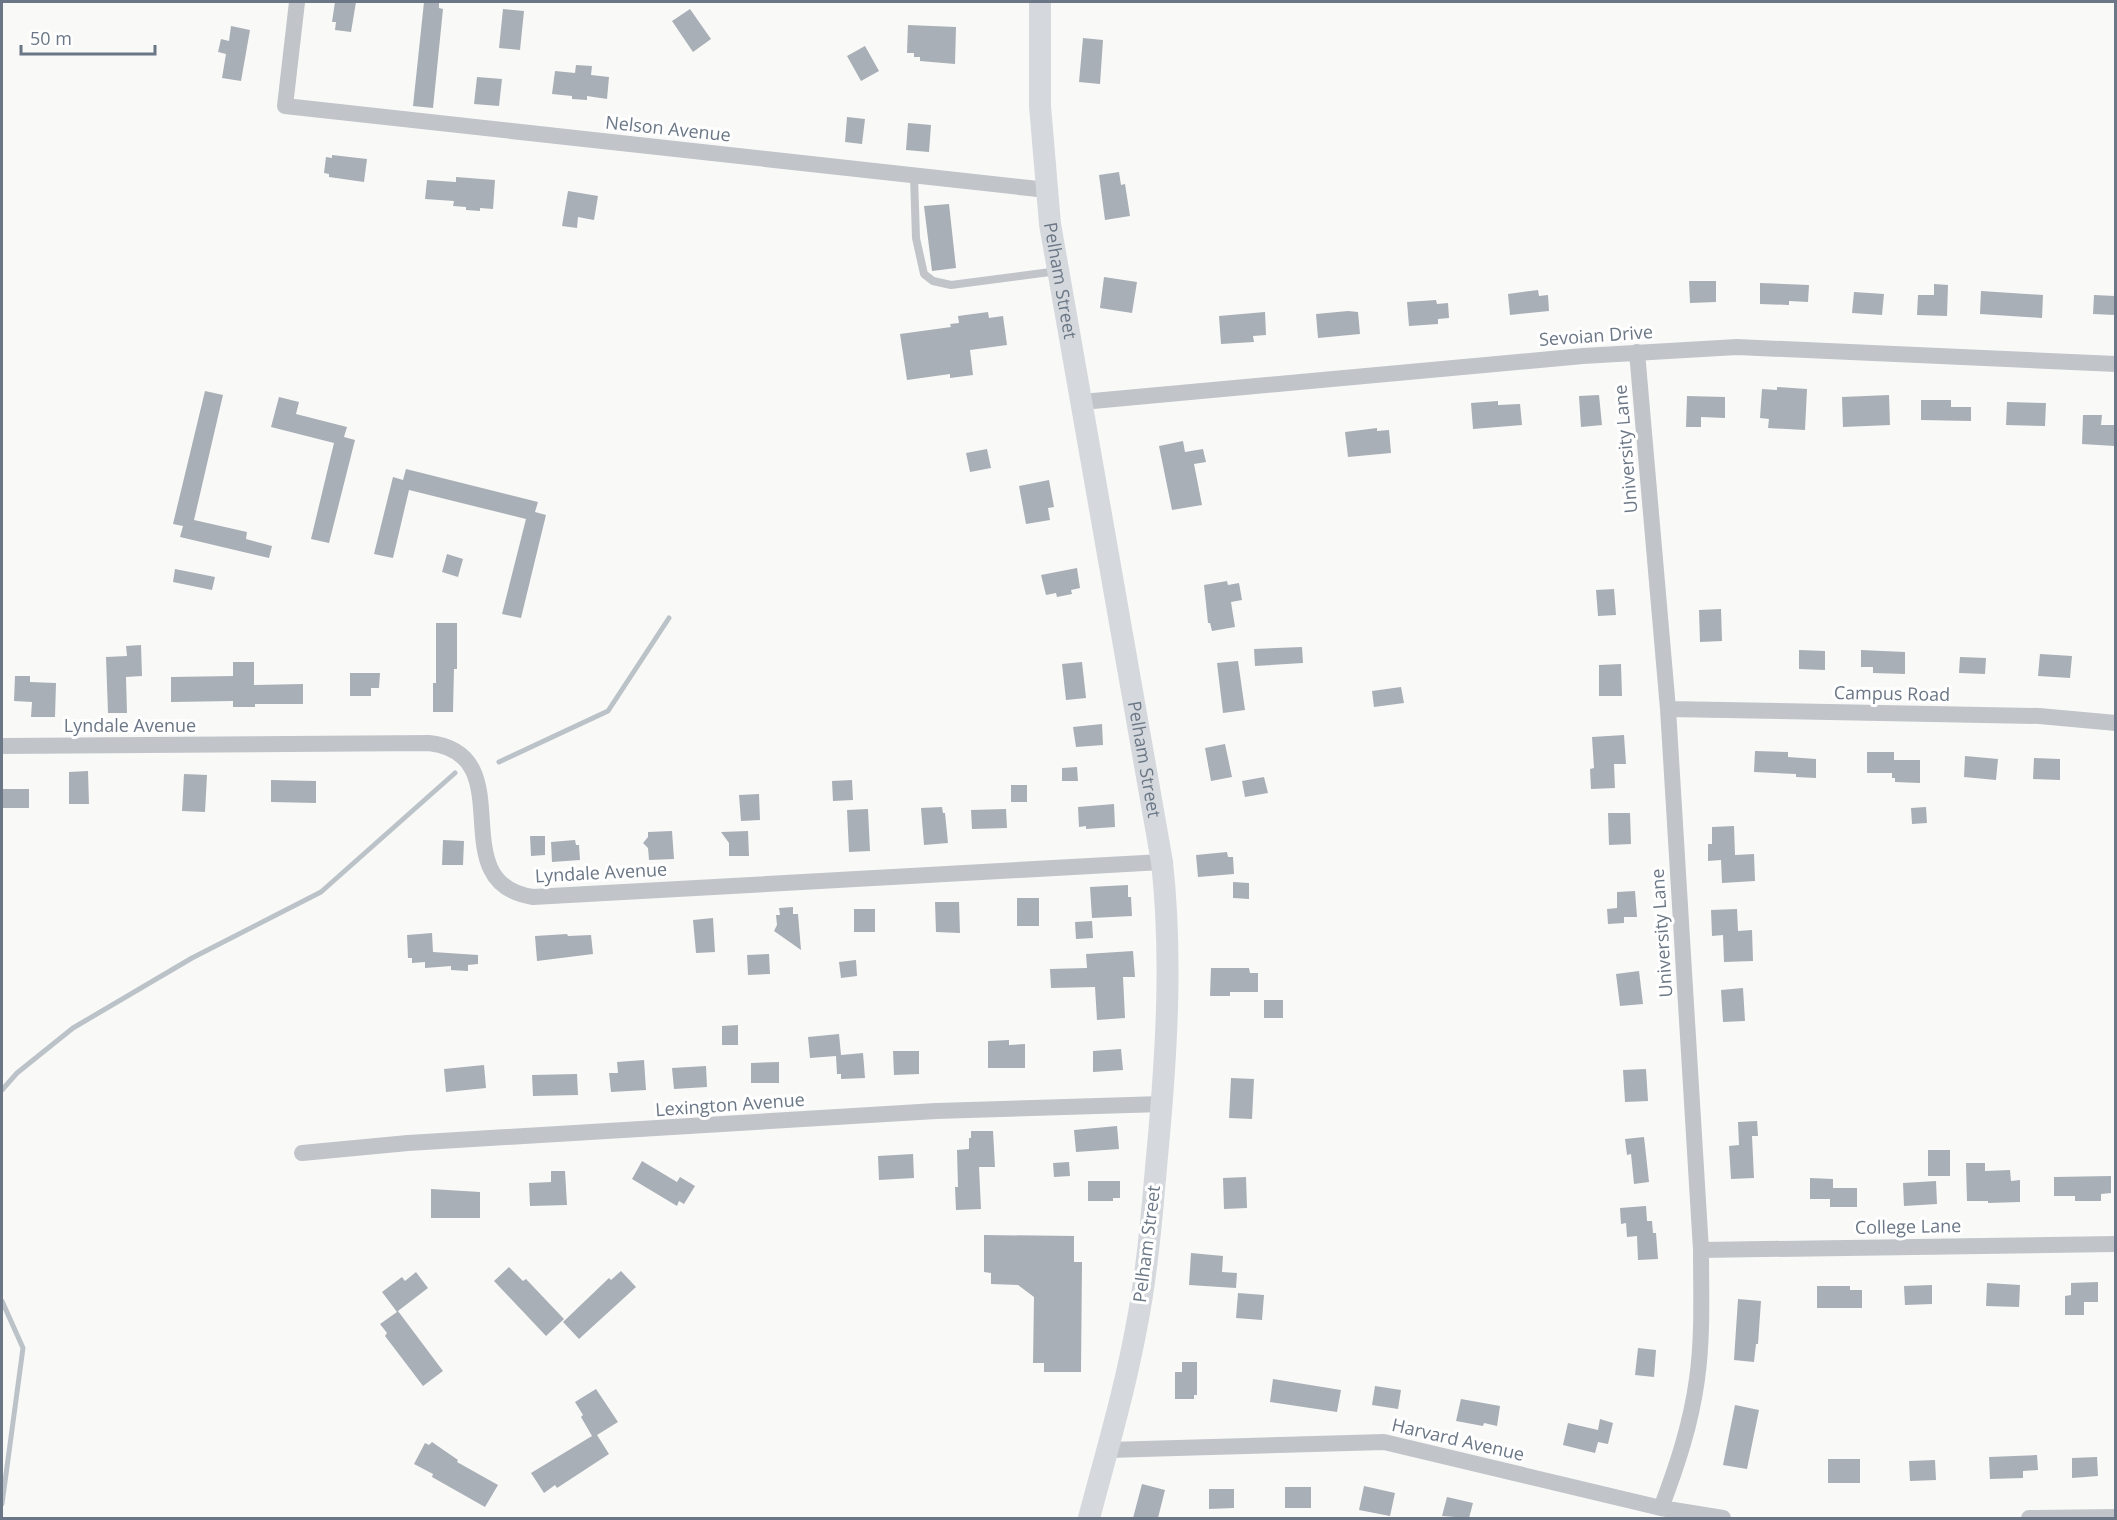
<svg xmlns="http://www.w3.org/2000/svg" width="2117" height="1520" viewBox="0 0 2117 1520" font-family="'Open Sans',sans-serif">
<style>
.lines{fill:none;stroke-linecap:round;stroke-linejoin:round}
.stream{stroke:#bbc3c9;stroke-width:5}
.building{fill:#a9afb6}
.lane{stroke:#c1c5c9;stroke-width:8}
.street{stroke:#c1c5c9;stroke-width:16}
.secondary{stroke:#d5d9dd;stroke-width:22}
.labels{text-anchor:middle;stroke-width:6;stroke-linejoin:round;paint-order:stroke}
.street-label{font-size:18px;fill:#6b7786;stroke:#fff}
</style>
<rect width="100%" height="100%" fill="#f9f9f8"/>
<g class="lines">
<!-- stream -->
<path class="stream" d="M499 762 608 711 669 618
M2 1090 17 1073 73 1028 192 958 321 892 455 773
M2 1301 23 1348 2 1504"/>
</g>
<!-- building -->
<path class="building" d="M335 2H356L351 32 335 30 336 22H332Z
M424 2H439V8L443 9 433 108 413 106Z
M503 9 524 11 520 50 499 48Z
M690 9 711 39 693 52 672 21Z
M908 25 956 27 955 64 920 61V57H914V53H907Z
M231 26 250 30 241 81 222 78 226 54 218 52 221 39 229 41Z
M1083 38 1103 40 1100 84 1079 82Z
M865 46 879 71 861 81 847 56Z
M576 65 592 66 591 75 609 77 607 99 587 96V100L572 99V96L552 94 555 71 575 73Z
M477 77 502 79 499 106 474 104Z
M847 117 865 119 862 144 845 142Z
M908 123 931 125 929 152 906 150Z
M332 155 367 159 364 182 329 177V174L324 173 326 157 332 158Z
M1119 172 1121 185 1125 184 1130 216 1105 220 1099 175Z
M456 177 495 180 493 209 480 208V211L466 210V207L453 206 454 201 425 199 427 180 456 182Z
M568 191 598 196 594 220 578 217 577 228 562 226Z
M949 204 956 268 932 271 924 206Z
M1104 277 1137 282 1132 313 1100 308Z
M1689 281H1716V302L1690 303Z
M1760 283 1809 285 1808 302 1789 301V305L1760 304Z
M1934 284 1948 285 1947 316 1917 315 1918 295H1934Z
M1538 290 1539 296 1548 295 1549 311 1510 315 1508 294Z
M1981 291 2043 295 2042 318 1980 314Z
M1854 292 1884 294 1882 315 1852 313Z
M2094 295 2115 296V315L2093 314Z
M1436 300 1437 304 1448 303 1449 318 1438 319V324L1409 326 1407 302Z
M1348 311 1358 312 1360 334 1318 338 1316 314Z
M988 312 989 318 1003 316 1007 345 970 350 973 375 950 378V374L907 380 900 334 951 327 950 324 959 323 958 316Z
M1265 312 1266 335 1253 336 1254 342 1221 344 1219 316Z
M1777 387 1807 389 1805 430 1768 428 1769 419 1760 418 1762 389 1777 390Z
M205 391 223 395 194 520 247 532 246 539 272 546 269 558 180 537 183 526 173 524Z
M1599 395 1602 425 1581 427 1579 396Z
M1889 395 1890 425 1843 427 1842 397Z
M1687 396 1725 397V418L1701 417V427H1686Z
M279 397 299 402 296 414 347 427 344 437 355 440 329 543 311 539 334 443 271 427Z
M1921 400H1951V407H1971V421L1921 420Z
M1498 401V405L1520 404 1522 425 1473 429 1471 403Z
M2007 402 2046 403 2045 426 2006 425Z
M2083 415H2102L2101 425H2115V446L2082 444Z
M1377 428V431L1389 430 1391 453 1348 457 1345 432Z
M1183 441 1185 452 1203 449 1206 462 1194 464 1202 505 1172 510 1159 446Z
M987 449 991 468 970 472 966 453Z
M406 469 538 502 535 512 546 515 521 618 502 614 526 519 409 490 393 558 374 554 393 477 403 480Z
M1049 480 1054 507 1048 508 1050 520 1026 524 1019 486Z
M447 554 463 559 458 577 442 572Z
M1077 568 1080 588 1071 590 1072 594 1057 597 1056 593 1046 595 1041 575Z
M175 569 215 577 212 590 173 582Z
M1227 581 1228 585 1239 583 1242 600 1231 602 1235 627 1212 631 1210 623H1208L1204 585Z
M1614 589 1616 615 1598 616 1596 590Z
M1721 609 1722 641 1700 642 1699 610Z
M436 623H457V669H454L453 712H433V683H436Z
M141 645 142 676 126 677 127 713H108L106 657 127 656 126 646Z
M1302 647 1303 663 1255 666 1254 649Z
M1799 650 1825 651V670L1799 669Z
M1861 650 1905 652V674L1873 673V667H1861Z
M2040 654 2072 656 2070 678 2038 676Z
M1960 657 1986 658 1985 674 1959 673Z
M1238 661 1245 710 1223 713 1217 663Z
M233 662H254V685L303 684V704H255V707H233V701L171 702V677L233 676Z
M1082 662 1086 698 1066 700 1062 664Z
M1621 664 1622 696H1599V665Z
M350 673H380L379 688H371V696H350Z
M15 676H30V682L56 683 55 717H31L32 702 14 701Z
M1401 687 1404 703 1374 707 1372 691Z
M1102 724 1103 745 1076 747 1073 727Z
M1624 735 1626 764H1614L1615 788 1591 789 1590 769 1594 768 1592 737Z
M1225 744 1232 777 1211 781 1205 748Z
M1755 751 1788 752V757L1816 759V778L1796 777V774L1754 772Z
M1867 752H1894V760H1920V783L1895 782V778H1892V773H1867Z
M1965 756 1998 759 1996 780 1964 777Z
M2034 758 2060 759V780L2033 779Z
M1077 767 1078 781H1062V768Z
M88 771 89 804H69V772Z
M184 774 207 775 205 812 182 811Z
M1264 777 1268 793 1245 797 1242 781Z
M271 780 316 781V803L271 802Z
M852 780 853 800 833 801 832 781Z
M1011 785H1027V802H1011Z
M2 789H29V808H2Z
M759 794 760 820 741 821 739 795Z
M1114 804 1115 827 1086 829V826L1079 827 1078 807Z
M942 807 943 813H945L948 843 924 845 921 808Z
M1926 807 1927 823 1912 824 1911 808Z
M868 809 870 851 849 852 847 810Z
M1006 809 1007 828 972 829 971 810Z
M1608 813H1630L1631 844 1609 845Z
M1734 826 1735 855 1754 854 1755 881 1722 883 1721 860 1708 861V844H1712V827Z
M672 831 674 859 649 860 648 848 643 843 648 837V832Z
M748 831 749 856H729V843L721 832Z
M530 836H545V855L531 856Z
M443 840 464 841 463 865H442Z
M575 840 576 845H579L580 860 552 862 551 842Z
M1227 852 1228 857H1233L1234 874 1198 877 1196 855Z
M1233 882 1249 883V899L1233 898Z
M1128 885V897H1131L1132 916 1092 918 1090 887Z
M1635 891 1637 917H1624V923L1608 924 1607 909 1617 908V892Z
M1017 898H1039V926H1017Z
M935 902H959L960 933 936 932Z
M793 907V914H798L801 950 774 931 777 925 776 915H780L779 908Z
M854 909H875V932H854Z
M1737 909 1738 931 1752 930 1753 961 1724 962 1723 935 1712 936 1711 910Z
M713 918 715 952 696 953 693 920Z
M1092 921 1093 938 1076 939 1075 922Z
M432 933 433 952 478 955V964L468 965V971L451 970V966L425 968V962L412 963V958H408L407 935Z
M567 934 568 936 591 935 593 954 537 961 535 936Z
M1133 951 1135 977H1123L1125 1018 1097 1020 1095 987 1051 988 1050 969 1087 968 1086 954Z
M769 954 770 974 748 975 747 955Z
M856 960 857 976 841 978 839 962Z
M1211 968H1249L1250 973H1258V992H1230V996H1210Z
M1639 971 1643 1004 1620 1006 1616 974Z
M1743 988 1745 1021 1723 1022 1721 990Z
M1264 1000H1283V1018H1264Z
M738 1025V1045H722V1026Z
M839 1034 841 1055 863 1053 865 1078 841 1079V1074H837L836 1056 810 1058 808 1037Z
M1009 1040V1045L1025 1044V1068H988V1041Z
M1121 1049 1123 1070 1093 1072V1051Z
M893 1051H919V1074L894 1075Z
M644 1060 646 1090 611 1092 609 1073H618L617 1062Z
M779 1062V1083H751V1063Z
M484 1065 486 1088 446 1092 444 1069Z
M706 1066 707 1087 674 1089 672 1068Z
M1646 1069 1648 1101 1625 1102 1623 1070Z
M577 1074 578 1095 533 1096 532 1075Z
M1231 1078 1254 1079 1252 1119 1229 1118Z
M1757 1121 1758 1136H1752L1754 1178 1731 1179 1729 1146 1739 1145 1738 1122Z
M1117 1126 1119 1149 1076 1152 1074 1130Z
M971 1131H993L995 1167H979L981 1209 956 1210 955 1187H958L957 1150 969 1149V1138H971Z
M1644 1137 1649 1182 1634 1184 1631 1154 1627 1155 1625 1139Z
M1928 1150H1950V1176H1928Z
M913 1154 914 1178 879 1180 878 1156Z
M642 1161 677 1182 680 1177 695 1186 684 1204 679 1201 677 1206 632 1179Z
M1069 1162 1070 1176 1054 1177 1053 1163Z
M1966 1163H1985V1171L2010 1170 2011 1181 2020 1180V1202L1988 1203V1201H1967Z
M551 1171H565L567 1205 530 1206 529 1183 551 1182Z
M2111 1176V1193L2101 1194V1201H2075V1196H2054V1177Z
M1246 1177 1247 1208 1224 1209 1223 1178Z
M1810 1178 1833 1179V1188H1857V1207H1830V1199H1810Z
M1088 1181H1120V1198H1113V1201H1088Z
M1936 1181 1937 1204 1904 1206 1903 1183Z
M431 1189 480 1192V1218H431Z
M1646 1206 1647 1221H1652L1653 1233H1656L1658 1259 1638 1260 1637 1236 1627 1237 1626 1223 1621 1224 1620 1208Z
M984 1235 1074 1236V1262H1082L1081 1372H1044V1363H1033L1034 1297 1018 1285 991 1284V1273L984 1272Z
M1191 1253 1223 1256 1222 1272 1237 1273 1236 1288 1189 1285Z
M509 1267 523 1281 526 1279 564 1319 546 1336 494 1281Z
M621 1271 636 1287 579 1339 563 1322 609 1278 611 1280Z
M416 1272 428 1288 398 1311 443 1371 423 1386 385 1336 387 1333 380 1324 397 1312 382 1292 402 1277 405 1281Z
M2098 1282V1302H2084V1315H2065V1296L2071 1295V1283Z
M1987 1283 2020 1285 2019 1307 1986 1306Z
M1932 1285V1304L1905 1305 1904 1286Z
M1817 1286H1850V1290H1862V1308H1817Z
M1238 1293 1264 1295 1262 1320 1236 1318Z
M1738 1299 1761 1301 1758 1344H1756L1754 1362 1734 1360Z
M1638 1348 1656 1350 1654 1377 1635 1375Z
M1182 1362H1197V1395H1194V1399H1175V1372H1182Z
M1273 1379 1341 1390 1337 1412 1270 1402Z
M1375 1386 1401 1390 1398 1409 1372 1405Z
M596 1389 618 1422 597 1435 609 1454 557 1488 555 1485 544 1493 531 1473 592 1436 581 1417 583 1415 575 1402Z
M1461 1399 1500 1406 1497 1426 1484 1423 1483 1426 1456 1421Z
M1735 1405 1759 1410 1747 1469 1723 1465Z
M1600 1419 1613 1423 1608 1444 1598 1442 1595 1453 1563 1445 1568 1423 1598 1430Z
M432 1442 458 1460 457 1462 498 1485 485 1507 432 1477 433 1474 414 1464 425 1443 429 1445Z
M2037 1455 2038 1470 2023 1471V1478L1990 1479 1989 1457Z
M2097 1457 2098 1476 2072 1478V1458Z
M1828 1459H1860V1483H1828Z
M1935 1460 1936 1480 1910 1481 1909 1461Z
M1142 1484 1165 1490 1158 1518H1133Z
M1364 1486 1395 1493 1390 1516 1359 1510Z
M1285 1487H1311V1508H1285Z
M1209 1489H1234V1508L1209 1509Z
M1447 1497 1473 1503 1469 1518 1442 1516Z"/>
<g class="lines">
<!-- lane -->
<path class="lane" d="M914 176 916 238 924 274 933 281 951 285 1058 271"/>
<!-- street -->
<path class="street" d="M297 2 285 106 1047 190
M1637 352 1668 709 1701 1250C1701 1292 1703 1337 1697 1379 1691 1424 1677 1466 1661 1508
M1082 402 1583 356 1737 347 2116 364
M1668 709 2039 716 2116 723
M2 746 429 743C525 754 439 883 533 897L1162 862
M302 1153 408 1143 936 1111 1162 1104
M1701 1250 2116 1244
M1108 1450 1384 1442 1661 1508 1723 1518
M2029 1518 2116 1517"/>
<!-- secondary -->
<path class="secondary" id="s1" d="M1040 2V106L1050 224 1162 862C1172 953 1167 1044 1159 1135 1153 1198 1149 1262 1137 1324 1125 1390 1106 1454 1089 1518"/>
</g>
<g class="labels">
<!-- street labels -->
<g class="street-label">
<text transform="translate(668 129) rotate(6)" y="6">Nelson Avenue</text>
<text dy="6" stroke="none"><textPath href="#s1" startOffset="280">Pelham Street</textPath></text>
<text transform="translate(1596 336) rotate(-4)" y="6">Sevoian Drive</text>
<text transform="translate(1626 449) rotate(-95)" y="6">University Lane</text>
<text transform="translate(1892 694) rotate(1)" y="6">Campus Road</text>
<text x="130" y="732">Lyndale Avenue</text>
<text dy="6" stroke="none"><textPath href="#s1" startOffset="766">Pelham Street</textPath></text>
<text transform="translate(601 873) rotate(-3)" y="6">Lyndale Avenue</text>
<text transform="translate(1662 933) rotate(-94)" y="6">University Lane</text>
<text transform="translate(730 1105) rotate(-4)" y="6">Lexington Avenue</text>
<text transform="translate(1908 1227) rotate(-1)" y="6">College Lane</text>
<text transform="translate(1147 1244) rotate(-83)" y="6">Pelham Street</text>
<text transform="translate(1458 1440) rotate(13)" y="6">Harvard Avenue</text>
</g>
</g>
<!-- border -->
<rect width="2117" height="1520" fill="none" stroke="#6b7786" stroke-width="6"/>
<!-- scale -->
<path d="M21 45v9h134v-9" fill="none" stroke="#6b7786" stroke-width="3"/>
<text x="30" y="45" font-size="18" fill="#6b7786" stroke="#ffffff" stroke-width="4.5" paint-order="stroke">50 m</text>
</svg>
